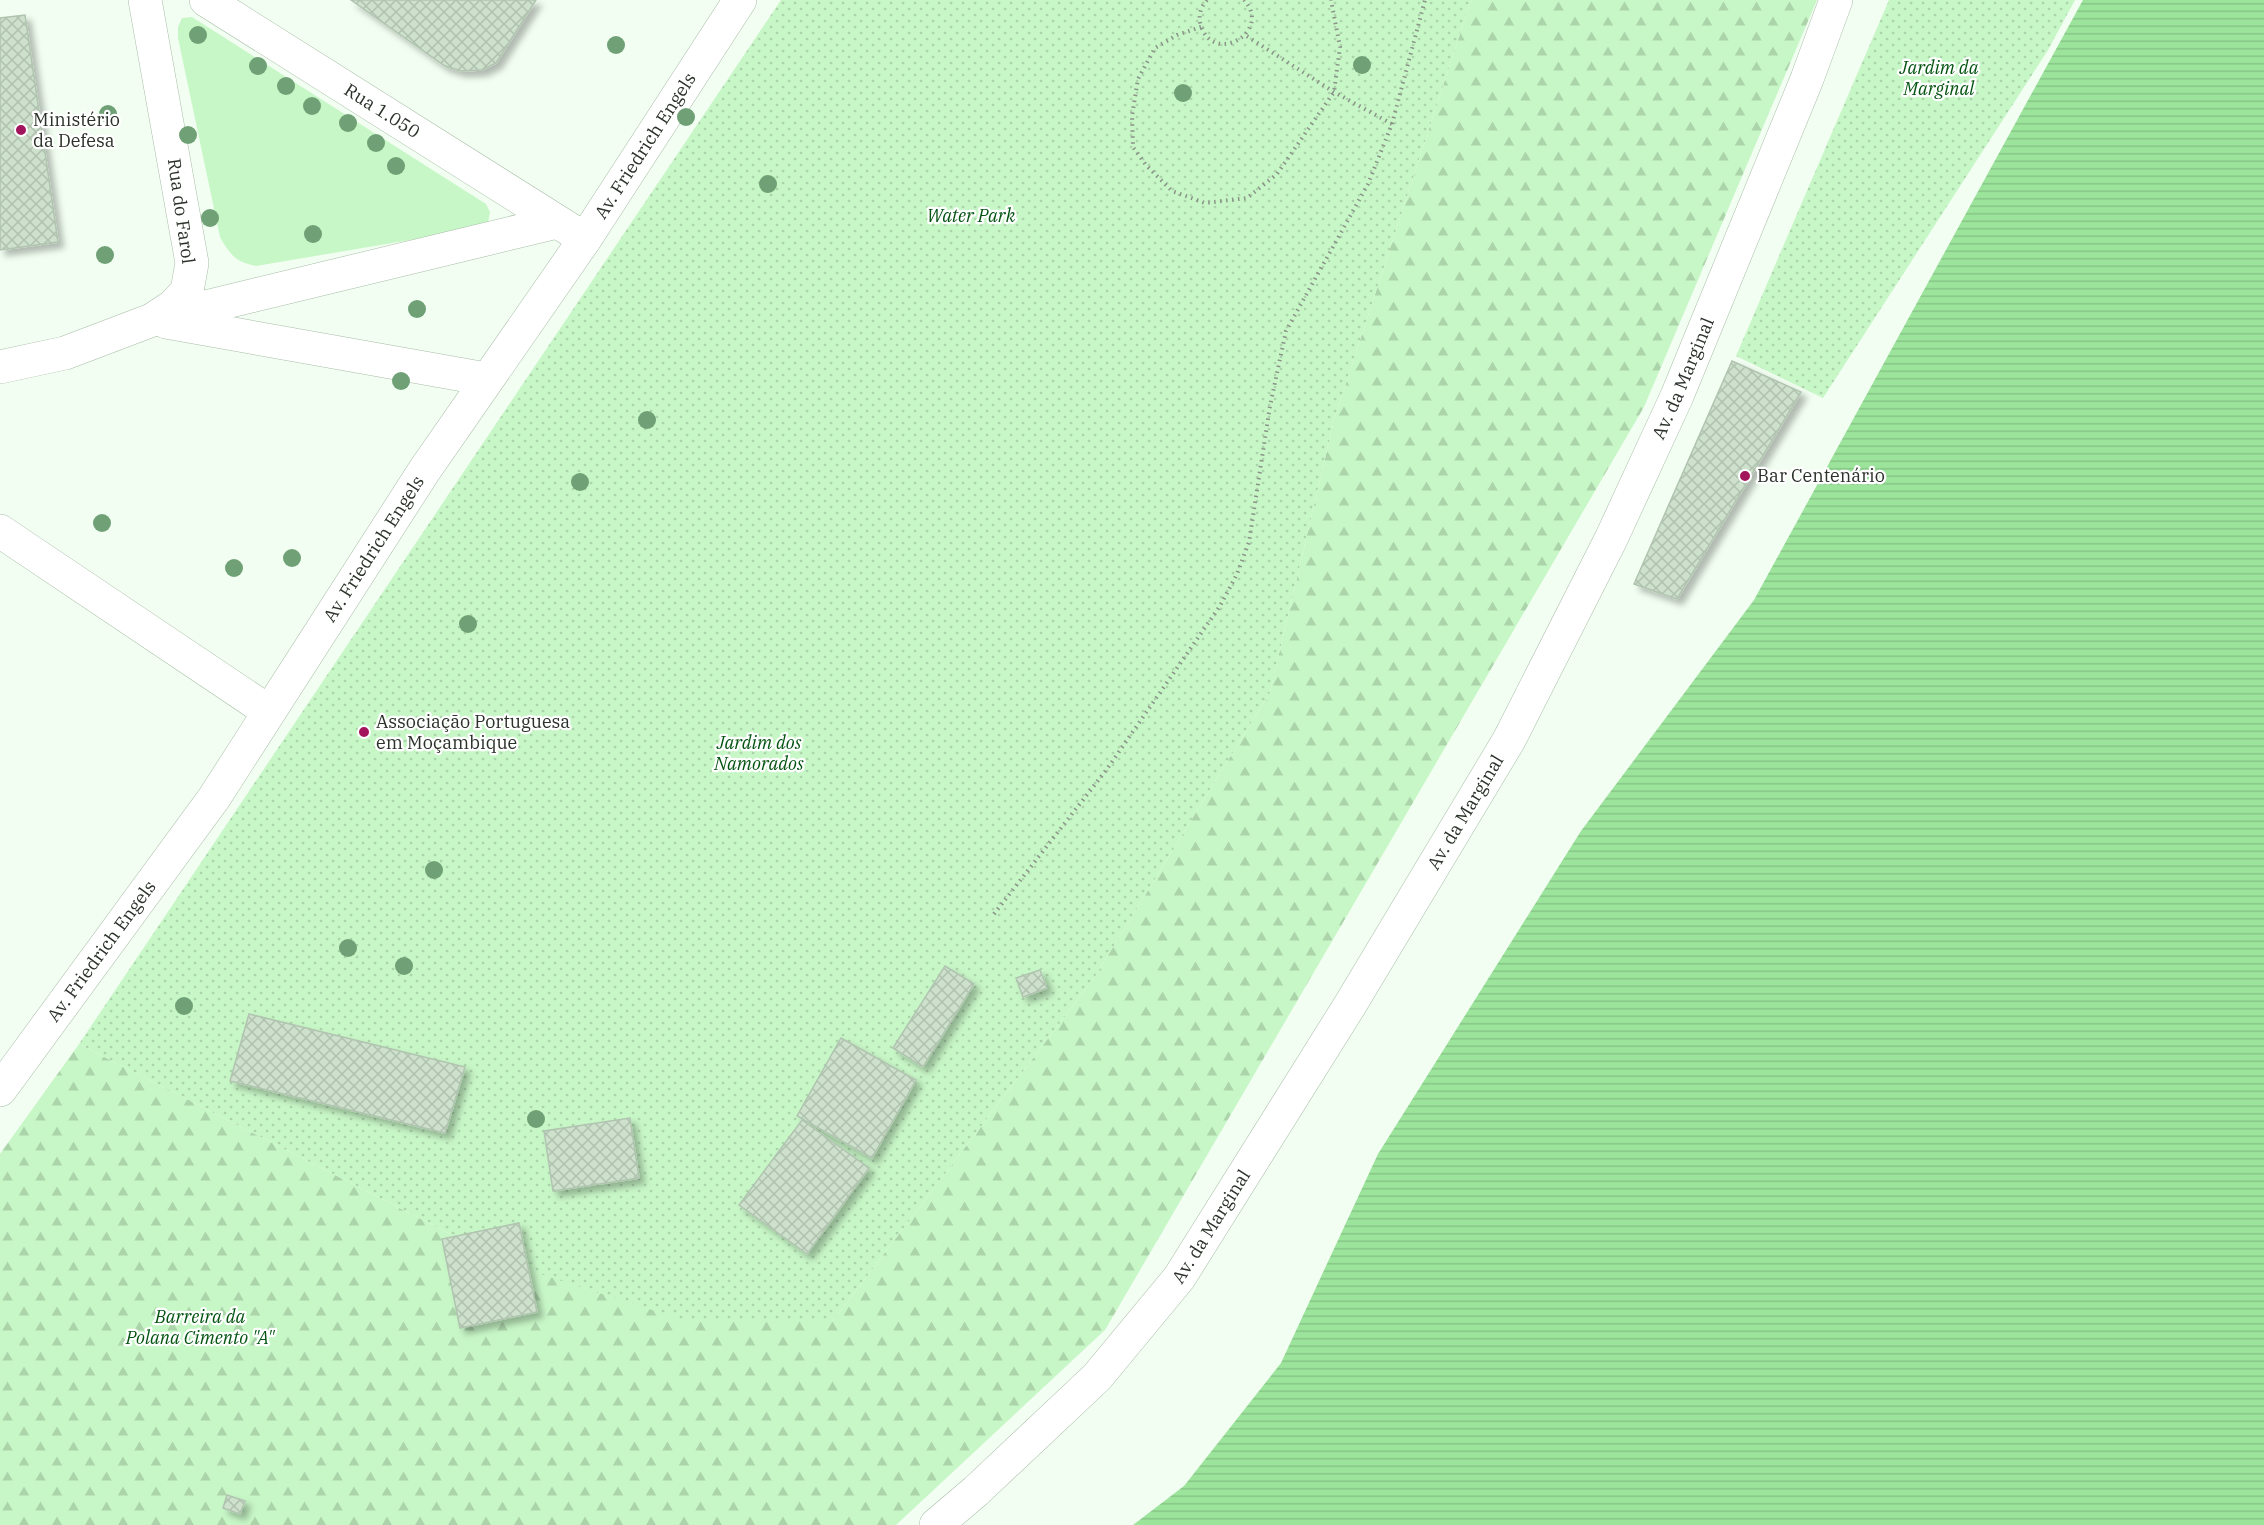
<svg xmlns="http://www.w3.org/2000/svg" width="2264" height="1525" viewBox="0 0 2264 1525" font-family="'IBM Plex Serif',serif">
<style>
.grass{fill:#c8f7c7}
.forest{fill:url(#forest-firs)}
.park{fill:url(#park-dots)}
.water{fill:url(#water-rules)}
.building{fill:url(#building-cross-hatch);stroke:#b0c4b0;stroke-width:1.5;filter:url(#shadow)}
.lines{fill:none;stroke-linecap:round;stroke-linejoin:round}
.minor-casing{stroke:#a9bda9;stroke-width:34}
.major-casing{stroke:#a9bda9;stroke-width:34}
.path{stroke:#899388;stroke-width:4;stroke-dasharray:1.5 4.5;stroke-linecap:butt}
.minor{stroke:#fff;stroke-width:33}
.major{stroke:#fff;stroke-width:33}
.tree{fill:#6fa076}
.poi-dot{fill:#a2145b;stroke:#fff;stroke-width:2}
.labels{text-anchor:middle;stroke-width:4.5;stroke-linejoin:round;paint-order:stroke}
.park-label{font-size:18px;font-style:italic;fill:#045411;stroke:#fff}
.street-label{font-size:18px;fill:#2b322a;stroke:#fff}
.poi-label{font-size:18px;fill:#2b322a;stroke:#fff;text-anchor:start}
</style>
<defs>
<pattern id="forest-firs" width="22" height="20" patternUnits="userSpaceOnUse" patternTransform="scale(1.5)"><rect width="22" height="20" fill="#c8f7c7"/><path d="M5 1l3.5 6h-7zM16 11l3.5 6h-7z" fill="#acd4ab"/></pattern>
<pattern id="park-dots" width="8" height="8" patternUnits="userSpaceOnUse" patternTransform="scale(1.5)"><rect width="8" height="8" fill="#c8f7c7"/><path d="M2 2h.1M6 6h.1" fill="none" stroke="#acd4ab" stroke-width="1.8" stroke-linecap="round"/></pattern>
<pattern id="water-rules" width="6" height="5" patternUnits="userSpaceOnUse" patternTransform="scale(1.5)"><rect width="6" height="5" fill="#9ce49c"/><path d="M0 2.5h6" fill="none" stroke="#87c487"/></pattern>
<pattern id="building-cross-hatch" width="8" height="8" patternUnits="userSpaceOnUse" patternTransform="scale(1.5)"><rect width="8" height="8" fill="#cde1cc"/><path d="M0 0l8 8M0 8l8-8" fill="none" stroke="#b0c2af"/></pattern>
<filter id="shadow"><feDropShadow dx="5.5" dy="5.5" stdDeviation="3" flood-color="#0004"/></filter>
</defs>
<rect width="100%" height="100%" fill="#f1fef1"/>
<!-- grass -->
<path class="grass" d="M192 17 486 204 490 212 488 223 481 228 256 266C236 262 230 255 220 237L178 38V27L182 18Z"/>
<!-- forest -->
<path class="forest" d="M1471 0H1817L1644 407 1105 1330 896 1525H0V1154L79 1044 509 1264 832 1322 1094 978 1270 692 1334 420Z"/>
<!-- park -->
<path class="park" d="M781 0H1471L1334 420 1270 692 1094 978 832 1322 686 1321 509 1264 79 1044Z
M1889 0H2075L2048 50 1823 398 1736 356Z"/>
<!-- water -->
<path class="water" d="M2083 0H2264V1525H1133L1184 1486 1281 1363 1378 1154 1581 831 1754 600Z"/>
<!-- building -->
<path class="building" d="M351 0H536L496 63 482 70 461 71 445 66Z
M25 15 58 242 0 250V18Z
M1732 361 1801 392 1677 599 1634 584Z
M945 966 974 984 923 1067 893 1048Z
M1040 970 1047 988 1023 997 1016 978Z
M249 1014 465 1067 445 1133 230 1081Z
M841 1038 916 1080 872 1158 797 1116Z
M630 1118 639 1178 553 1191 544 1131Z
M802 1120 869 1168 807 1254 739 1205Z
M519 1223 537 1312 460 1328 442 1239Z
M227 1495 245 1501 240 1514 223 1508Z"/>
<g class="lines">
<defs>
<g id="minor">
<path id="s1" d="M206 0 585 239"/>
<path d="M152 320 557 222"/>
<path d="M166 322 486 379"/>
<path d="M0 531 268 711"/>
<path id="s2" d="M0 1090 214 798 424 471 585 239 740 0"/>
</g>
<g id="major">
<path d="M0 367 65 353 152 320 173 306 187 291 192 263 145 0"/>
<path id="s3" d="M936 1525 976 1491 1097 1377 1179 1278 1350 1005 1509 740 1611 539 1677 396 1807 79 1836 0"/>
</g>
</defs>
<!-- minor casing -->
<use href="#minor" class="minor-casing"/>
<!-- major casing -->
<use href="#major" class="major-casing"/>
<!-- path -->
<path class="path" d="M1207 0C1200 8 1198 16 1201 26 1214 66 1273 31 1244 0
M1201 27 1177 35 1155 48 1138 79 1132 116 1133 147 1146 165 1172 191 1205 203 1247 198 1277 174 1334 92 1340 47 1331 0
M1392 124 1425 0
M994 914 1107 769 1220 606 1237 574 1249 542 1270 406 1286 331 1368 184 1392 124 1334 92 1245 35"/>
<!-- minor -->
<use href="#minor" class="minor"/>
<!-- major -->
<use href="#major" class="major"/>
</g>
<!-- trees -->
<g class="tree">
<circle cx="198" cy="35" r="9"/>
<circle cx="616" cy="45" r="9"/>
<circle cx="1362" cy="65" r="9"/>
<circle cx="258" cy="66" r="9"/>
<circle cx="286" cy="86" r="9"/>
<circle cx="1183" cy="93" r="9"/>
<circle cx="312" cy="106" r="9"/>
<circle cx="108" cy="114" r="9"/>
<circle cx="686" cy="117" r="9"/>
<circle cx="348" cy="123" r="9"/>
<circle cx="188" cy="135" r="9"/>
<circle cx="376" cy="143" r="9"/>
<circle cx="396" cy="166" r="9"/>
<circle cx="768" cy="184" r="9"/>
<circle cx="210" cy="218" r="9"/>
<circle cx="313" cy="234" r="9"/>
<circle cx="105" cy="255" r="9"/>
<circle cx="417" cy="309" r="9"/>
<circle cx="401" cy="381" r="9"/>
<circle cx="647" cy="420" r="9"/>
<circle cx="580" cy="482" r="9"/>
<circle cx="102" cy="523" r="9"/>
<circle cx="292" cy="558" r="9"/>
<circle cx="234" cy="568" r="9"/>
<circle cx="468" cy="624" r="9"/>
<circle cx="434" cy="870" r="9"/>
<circle cx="348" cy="948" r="9"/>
<circle cx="404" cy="966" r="9"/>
<circle cx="184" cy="1006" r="9"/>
<circle cx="536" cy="1119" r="9"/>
</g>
<!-- markers -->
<g class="poi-dot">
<circle cx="21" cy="130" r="6"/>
<circle cx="1745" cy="476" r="6"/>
<circle cx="364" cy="732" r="6"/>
</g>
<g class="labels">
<!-- park labels -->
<g class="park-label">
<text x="1939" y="74">Jardim da<tspan x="1939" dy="21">Marginal</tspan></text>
<text x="971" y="222">Water Park</text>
<text x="759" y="749">Jardim dos<tspan x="759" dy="21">Namorados</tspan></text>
<text x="200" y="1323">Barreira da<tspan x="200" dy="21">Polana Cimento "A"</tspan></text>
</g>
<!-- street labels -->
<g class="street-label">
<text dy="6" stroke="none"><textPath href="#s1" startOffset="208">Rua 1.050</textPath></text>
<text dy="6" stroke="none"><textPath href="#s2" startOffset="1144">Av. Friedrich Engels</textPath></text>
<text transform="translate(181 211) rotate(82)" y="6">Rua do Farol</text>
<text dy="6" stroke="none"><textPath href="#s3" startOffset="1380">Av. da Marginal</textPath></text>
<text dy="6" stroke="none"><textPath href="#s2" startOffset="658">Av. Friedrich Engels</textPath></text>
<text dy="6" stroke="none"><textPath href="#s3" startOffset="894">Av. da Marginal</textPath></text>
<text dy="6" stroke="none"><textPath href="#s2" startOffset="172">Av. Friedrich Engels</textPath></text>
<text dy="6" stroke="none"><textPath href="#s3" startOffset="408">Av. da Marginal</textPath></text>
</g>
<!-- poi labels -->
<g class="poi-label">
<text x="33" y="126">Ministério<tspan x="33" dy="21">da Defesa</tspan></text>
<text x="1757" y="482">Bar Centenário</text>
<text x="376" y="728">Associação Portuguesa<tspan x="376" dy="21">em Moçambique</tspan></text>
</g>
</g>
</svg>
